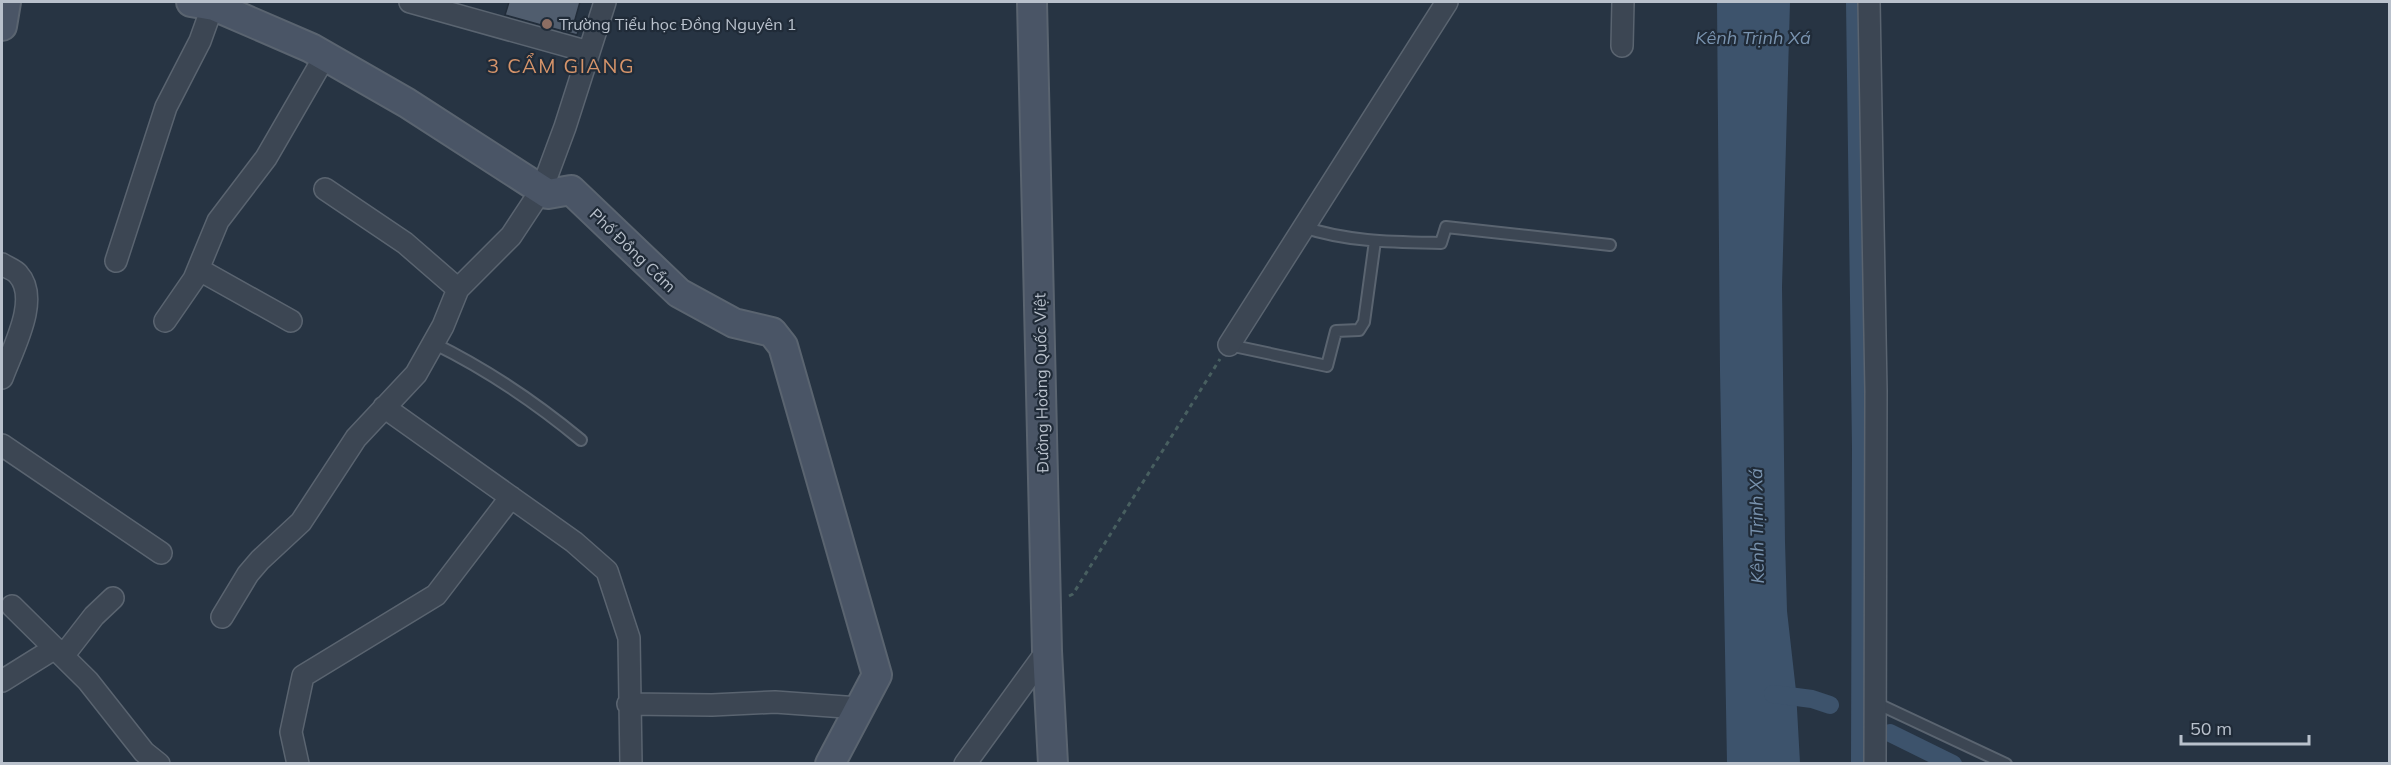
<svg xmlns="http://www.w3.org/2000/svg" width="2391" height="765" viewBox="0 0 2391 765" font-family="Mulish,sans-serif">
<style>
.water{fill:#3d536c}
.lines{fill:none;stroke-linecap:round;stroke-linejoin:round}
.canal{stroke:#3d536c;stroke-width:18}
.building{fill:#505d6e;stroke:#222d3a;stroke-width:1.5}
.lane-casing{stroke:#5a6470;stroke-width:14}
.street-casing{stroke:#5a6470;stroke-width:24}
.secondary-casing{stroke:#5a6470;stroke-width:32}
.path{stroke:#485f60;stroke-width:3;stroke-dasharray:4.5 4.5;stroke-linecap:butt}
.lane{stroke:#3c4653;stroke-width:10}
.street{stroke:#3c4653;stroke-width:21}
.secondary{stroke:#4a5566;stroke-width:28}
.education-dot{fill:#8d6e63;stroke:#202b38;stroke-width:2}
.labels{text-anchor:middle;stroke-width:4.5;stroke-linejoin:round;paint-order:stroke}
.poi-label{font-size:16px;fill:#b9c1cc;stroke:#202b38;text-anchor:start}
.street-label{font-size:16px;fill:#b9c1cc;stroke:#202b38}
.water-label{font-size:18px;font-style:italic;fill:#7993af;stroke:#202b38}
.quarter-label{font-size:20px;letter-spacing:1.5px;fill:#d6946a;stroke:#202b38}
</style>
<rect width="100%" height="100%" fill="#273443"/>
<!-- water -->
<path class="water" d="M1717 2H1790L1782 287 1785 542 1787 611 1796 691 1800 763H1727L1720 371Z"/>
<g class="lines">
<!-- canal -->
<path class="canal" d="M1855 2 1861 447 1860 764
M1773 694 1812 699 1830 705
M1890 733 1953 764"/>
</g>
<!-- building -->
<path class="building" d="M509 2H580L574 23 580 25 577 35 505 15Z"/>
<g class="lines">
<defs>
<path id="lane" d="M1303 227C1348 242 1394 242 1441 243L1446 227 1610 245
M433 343C488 370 534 401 581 440
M1229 345 1327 366 1336 331 1359 330 1364 322 1375 241
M1876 703 2006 764"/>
<path id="street" d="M410 2 589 52
M1869 2 1876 391 1875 764
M1622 46 1623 2
M325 189 405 243 458 289
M116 261 166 107 200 41 214 2
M2 264C6 267 15 270 18 274 41 299 12 350 2 378
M198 269 291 321
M165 321 194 279 218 221 266 158 325 56
M1229 345 1447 2
M384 407 574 542 607 571 629 638 631 764
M2 445 161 553
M12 606 88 681 144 752 159 764
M222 617 248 574 260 560 301 522 356 438 416 374 443 326 458 289 511 236 542 189 565 127 605 2
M63 656 94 616 113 598
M2 681 55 648
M628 704 712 705 775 702 859 708
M298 764 291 732 303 676 436 595 511 497
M965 764 1047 651"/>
<path id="secondary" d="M191 2 214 6 311 48 407 103 548 194 571 190 679 293 734 323 772 332 783 346 877 675 830 764
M1032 2 1047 651 1053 764
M2 26 6 2"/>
</defs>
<!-- lane casing -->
<use href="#lane" class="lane-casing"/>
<!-- street casing -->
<use href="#street" class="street-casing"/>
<!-- secondary casing -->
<use href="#secondary" class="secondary-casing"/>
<!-- path -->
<path class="path" d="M1069 596 1073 594 1220 359"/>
<!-- lane -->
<use href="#lane" class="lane"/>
<!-- street -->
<use href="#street" class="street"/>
<!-- secondary -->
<use href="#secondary" class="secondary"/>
</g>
<!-- markers -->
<circle class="education-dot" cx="547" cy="24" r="6"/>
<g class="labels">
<!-- poi labels -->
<g class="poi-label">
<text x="559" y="30">Trường Tiểu học Đồng Nguyên 1</text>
</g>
<!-- street labels -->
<g class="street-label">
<text transform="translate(633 250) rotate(44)" y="6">Phố Đồng Cẩm</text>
<text transform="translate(1041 383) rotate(-91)" y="6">Đường Hoàng Quốc Việt</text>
</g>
<!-- water labels -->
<g class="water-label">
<text x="1753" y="44">Kênh Trịnh Xá</text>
<text transform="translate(1757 526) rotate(-91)" y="6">Kênh Trịnh Xá</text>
</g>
<!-- quarter labels -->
<g class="quarter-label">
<text x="561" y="73">3 CẨM GIANG</text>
</g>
</g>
<!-- border -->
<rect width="2391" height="765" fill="none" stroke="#b9c1cc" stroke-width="6"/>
<!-- scale -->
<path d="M2181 735v9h128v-9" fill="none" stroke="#b9c1cc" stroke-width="3"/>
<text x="2190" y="735" font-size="18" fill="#b9c1cc" stroke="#202b38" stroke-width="4.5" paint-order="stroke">50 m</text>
</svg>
